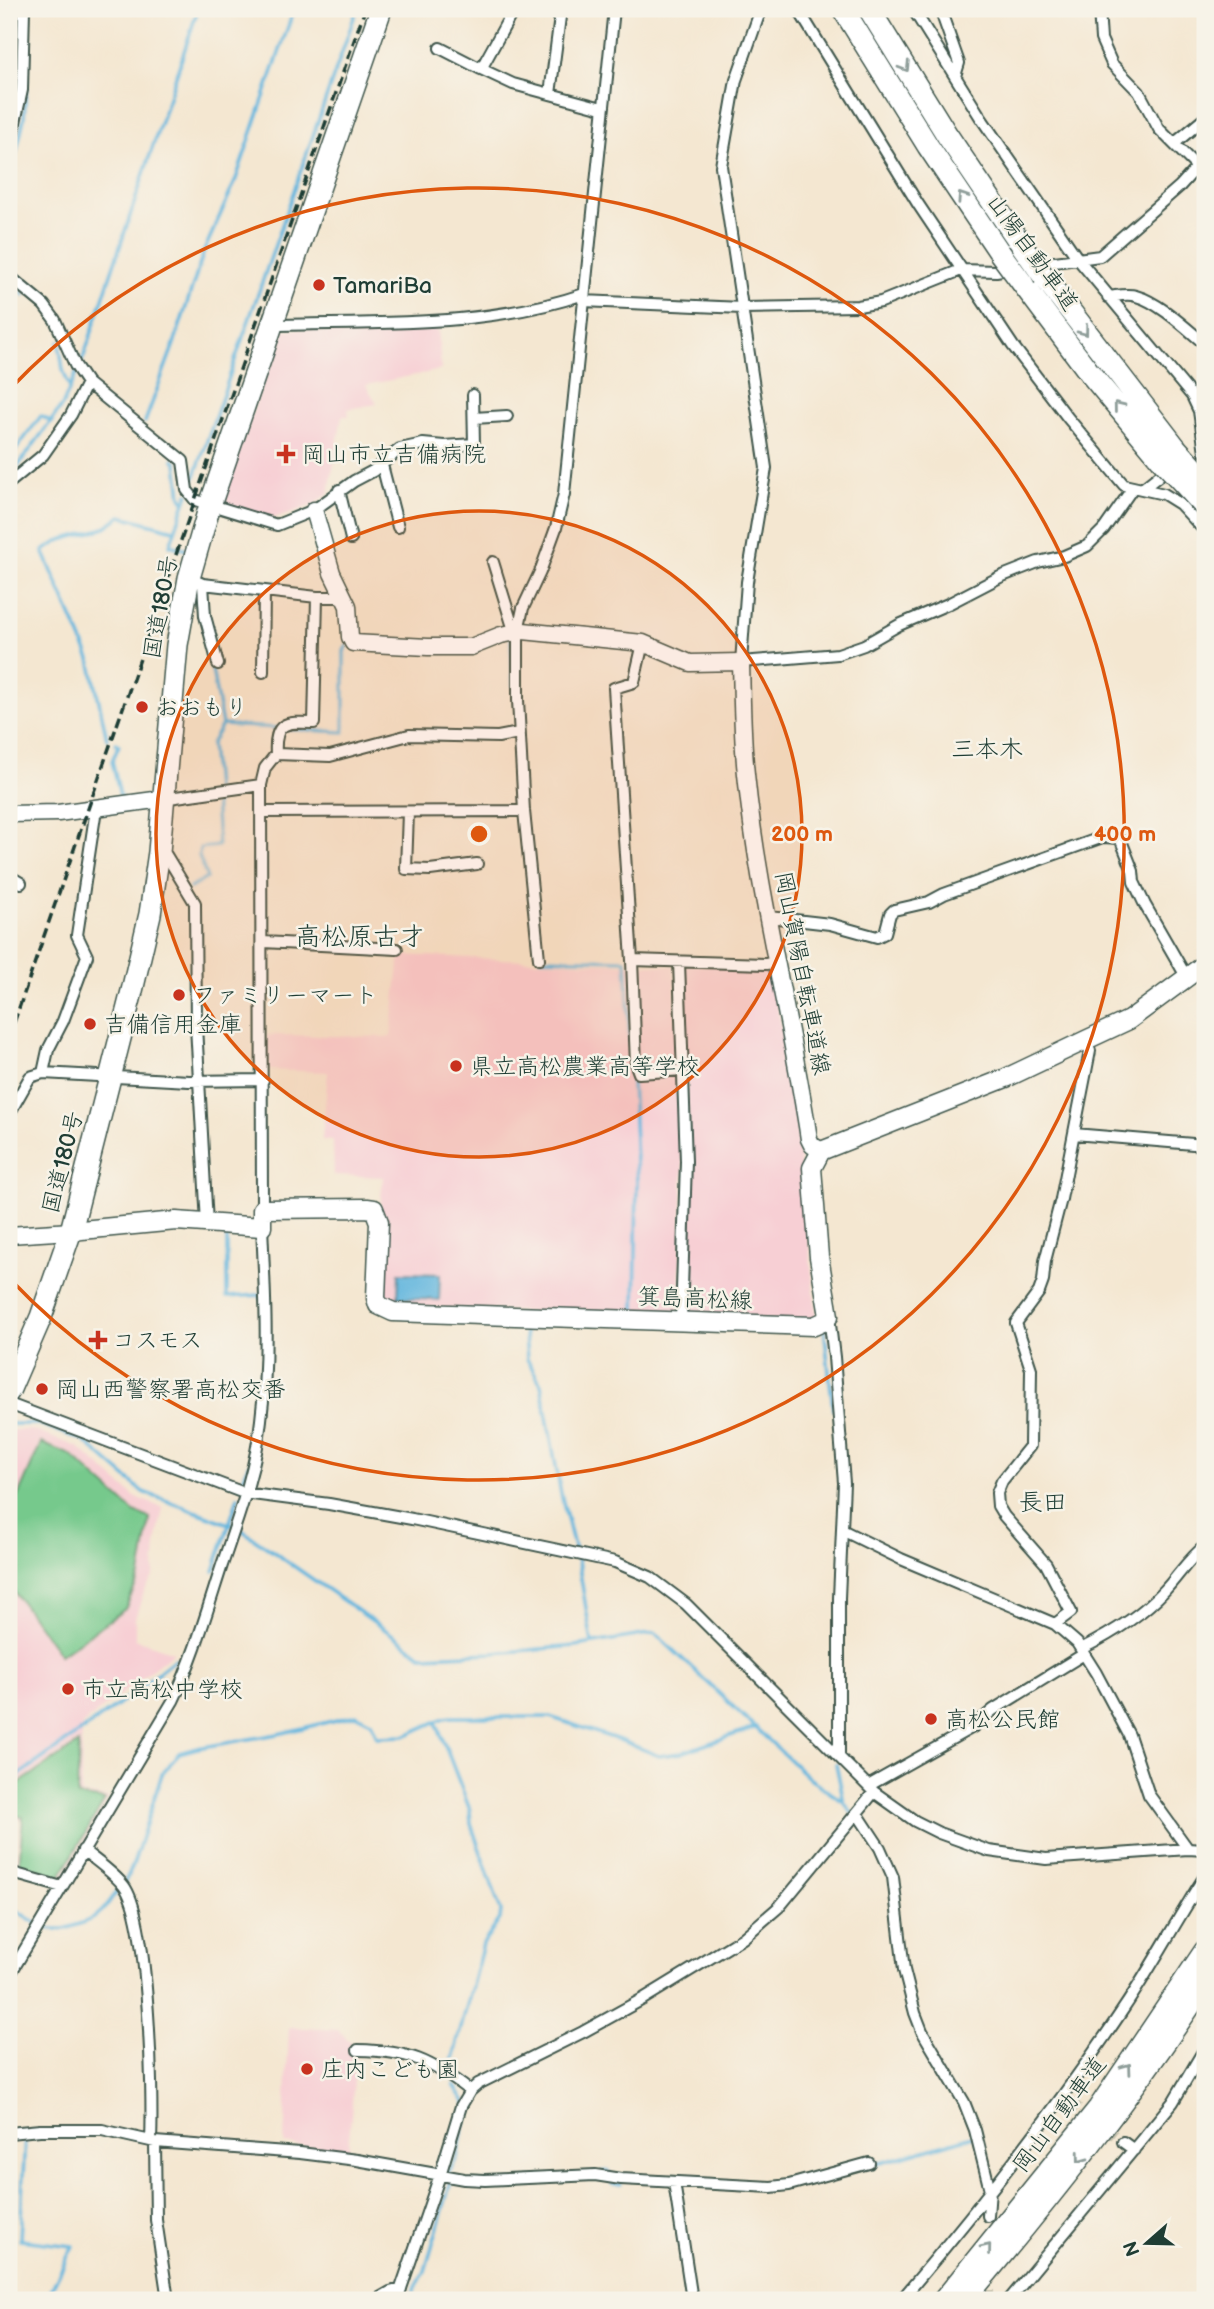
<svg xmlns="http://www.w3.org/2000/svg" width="1214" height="2309" viewBox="0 0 1214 2309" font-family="'Balsamiq Sans','Klee One',sans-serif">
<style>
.built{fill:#f7cfd4}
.green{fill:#76c98c;stroke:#4a8360;stroke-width:2}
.water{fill:#62b6de;stroke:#407a89;stroke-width:2}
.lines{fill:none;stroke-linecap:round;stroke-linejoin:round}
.stream{stroke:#62b6de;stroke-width:3.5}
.street-tunnel{stroke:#c9c5b2;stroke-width:10;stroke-dasharray:10 5;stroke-linecap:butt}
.street-casing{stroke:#3f564c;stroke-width:14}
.secondary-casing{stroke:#3f564c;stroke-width:19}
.primary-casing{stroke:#3f564c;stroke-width:21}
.highway-casing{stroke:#3f564c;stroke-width:24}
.street{stroke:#fff;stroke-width:10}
.secondary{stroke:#fff;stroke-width:16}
.primary{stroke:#fff;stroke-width:18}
.highway{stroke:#fff;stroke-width:21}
.rail{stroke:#1f3d34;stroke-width:3.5;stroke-dasharray:10 5;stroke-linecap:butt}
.highway-bridge-casing{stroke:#3f564c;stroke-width:24;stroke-linecap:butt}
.highway-bridge{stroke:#fff;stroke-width:21}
.oneway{stroke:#8f9e9a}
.ring{fill:none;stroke:#de580e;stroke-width:3.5}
.poi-dot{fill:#c8321e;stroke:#f7f3e8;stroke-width:2.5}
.labels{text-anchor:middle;stroke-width:5;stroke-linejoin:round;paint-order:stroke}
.street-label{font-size:23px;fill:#1f3d34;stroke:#f7f3e8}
.poi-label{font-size:23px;fill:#1f3d34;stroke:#f7f3e8;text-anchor:start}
.neighbourhood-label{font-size:24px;fill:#1f3d34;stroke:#f7f3e8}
.quarter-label{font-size:26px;fill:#1f3d34;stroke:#f7f3e8}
.centre{fill:#de580e;stroke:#f7f3e8;stroke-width:3.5}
.ring-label{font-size:21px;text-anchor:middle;font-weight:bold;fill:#de580e;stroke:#f7f3e8;stroke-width:5;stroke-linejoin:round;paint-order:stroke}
</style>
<rect width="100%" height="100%" fill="#f7f3e8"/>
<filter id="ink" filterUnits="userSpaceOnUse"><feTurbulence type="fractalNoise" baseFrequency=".0143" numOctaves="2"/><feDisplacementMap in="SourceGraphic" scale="14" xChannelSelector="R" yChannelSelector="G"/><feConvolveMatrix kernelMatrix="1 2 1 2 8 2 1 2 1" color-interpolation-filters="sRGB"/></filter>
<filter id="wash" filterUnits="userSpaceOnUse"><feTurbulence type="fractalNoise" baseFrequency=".00686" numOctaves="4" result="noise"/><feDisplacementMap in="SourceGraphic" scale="28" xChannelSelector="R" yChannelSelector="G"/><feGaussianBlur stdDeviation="1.57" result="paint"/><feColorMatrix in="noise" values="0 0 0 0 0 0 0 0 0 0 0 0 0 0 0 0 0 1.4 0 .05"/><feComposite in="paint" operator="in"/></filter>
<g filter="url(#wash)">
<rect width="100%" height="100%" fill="#f4e7d1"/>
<!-- built -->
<path class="built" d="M438 326 441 370 366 385 377 404 348 409 349 416H342L329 493 311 506 274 518 221 504 281 330Z
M400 955 674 966 683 1165 679 1310 672 1318 383 1305 380 1208 383 1177 334 1175 333 1141 322 1140 328 1072 267 1070V1035L391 1037Z
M681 965 769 967 791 1072 817 1322 698 1317 689 1310 690 1160Z
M9 1430H32L78 1447 135 1497 163 1508 156 1544 154 1575 144 1592 135 1618V1639L174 1652 82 1725 81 1794 109 1798 59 1883 16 1868 21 1820 9 1818Z
M289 2027 338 2030 352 2043 356 2056 348 2152 284 2144Z"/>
<!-- green -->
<path class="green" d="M41 1443 71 1455 134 1512 150 1518 140 1576 125 1609 60 1655 9 1585V1517Z
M79 1743 77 1796 105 1800 59 1878 19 1867 23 1817 9 1815V1790Z"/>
<!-- water -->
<path class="water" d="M399 1273 440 1274 439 1300 398 1298Z"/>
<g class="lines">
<!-- stream -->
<path class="stream" d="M9 183 24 118 28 61
M9 283 24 295
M59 342 63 370 69 386
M145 422 174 344 204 251 235 182 292 15 284 11V9
M9 459 41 416 52 422
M173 459 177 463 181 497 185 503
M13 473 62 406 84 356 198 9
M191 487 357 9
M187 550 170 545 188 494
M511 638 513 686
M208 647 222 725 211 744 215 788
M222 725 278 728
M286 729 344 732V651L347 646
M107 739 90 659 43 551 61 540 102 529 121 516 174 530
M116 743 119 745 112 761 121 800
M190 888 207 878 199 856 200 848 218 846 215 796
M541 958 626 960 637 1182 635 1312H631
M804 1146 806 1166
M227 1230V1297L261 1295V1298
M524 1322 527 1359 541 1384 561 1494 579 1567 592 1643
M824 1327 833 1409
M257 1409 260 1375
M9 1424H39L83 1440 143 1492 232 1525
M241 1486 248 1465
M239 1528 423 1656 493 1653 576 1646 655 1633 810 1779 844 1802
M214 1571 238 1497
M436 1722 470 1810 471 1824 501 1911 500 1919 483 1944 451 2066 452 2074
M836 1764 844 1802 852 1813
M9 1782 118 1705 175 1659
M9 1909H14L42 1927 53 1929H65L82 1923 94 1918 103 1910 125 1882 133 1865 162 1774 179 1753 197 1748 278 1734 357 1715 371 1722 377 1737 404 1736 444 1718 452 1717H550L625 1742 659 1756 681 1753 756 1727
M25 2135 20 2240 73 2246 46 2300
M870 2166 973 2136
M602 2172 608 2171 612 2184H621
M448 2174 457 2158 468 2106 454 2085
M414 2291 425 2271 452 2178"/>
</g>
</g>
<g filter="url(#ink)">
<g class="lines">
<!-- street-tunnel -->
<path class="street-tunnel" d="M1071 2102 1123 2142
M989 2275V2300"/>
<defs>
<path id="street" d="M514 9 481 69 513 84 602 108
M761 9 736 80 721 166 766 468 747 582 741 662 838 654 864 645 899 625 948 604 1000 577 1038 562 1064 556 1087 546 1104 529 1132 489
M798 9 918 204 1013 346 1068 418 1124 485 1164 494 1180 504 1205 531
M913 9 981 118 1078 259 1192 396 1199 411 1205 452
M940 9 959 63 955 76
M1099 9 1101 39 1112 64 1139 92 1159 129 1197 167 1205 172
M440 48 481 69
M550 94 561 9
M1175 143 1205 118
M9 150 22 90 24 9
M1032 265 1100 256 1180 186 1197 167
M9 276 44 305 55 320 75 365 87 383 183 461 187 490 195 500 277 525 314 510 354 481 373 471 400 449 423 444 444 446 474 444 473 395
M1108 297C1118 296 1127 293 1136 296 1159 302 1187 329 1205 344
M583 301 742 308 858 306 881 302 961 270 996 271 1013 268
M273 325C376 322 485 328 584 294
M474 418 507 416
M382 465 398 527
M9 483 43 455 71 415 87 383
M1142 489 1170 467
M339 490 351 539
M493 562 512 624 519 623
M189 578 203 584 317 597H343
M203 584 205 616 218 664
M643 643 634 682 614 688 632 960 636 1065 639 1073 683 1070
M263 672 264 591
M276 754C274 721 286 722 314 723L317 597
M162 799 261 785
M261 812 524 811
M408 812 406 869 430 870 477 864
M159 852 166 855 195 903 196 1026 207 1224
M9 876 21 883
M769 917 830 924 877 937 885 933 890 914 894 910 929 902 944 894 1103 837 1120 838 1133 871 1134 882 1145 905 1187 978
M263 942 397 949
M539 959 524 811 518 700V631L523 608 540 572 556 528 564 494 614 9
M632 960 766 964 776 962
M679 962 686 1161 681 1321
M43 1073 189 1081 263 1080
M9 1114 30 1077 43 1073 48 1050 63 1021 87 956 77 935 96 809
M1074 1134 1205 1145
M262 1209 261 785 265 768 276 754 330 756 409 735 498 737 519 733
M829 1316 834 1357 844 1483 839 1598V1756
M9 1404 244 1493 329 1504 412 1519 615 1562 650 1577 686 1604 874 1792 915 1821 939 1833 989 1851 1046 1859 1188 1849 1205 1850
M844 1531 901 1559 1055 1624 1077 1643 1096 1673 1129 1735 1149 1795 1188 1849
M1055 1624 1071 1612 1046 1564 1004 1516 998 1506 997 1493 1002 1481 1030 1446 1031 1369 1016 1323 1039 1292 1043 1281 1045 1261 1061 1199 1090 1051 1086 1040
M1081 1649C1111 1634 1142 1615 1165 1590 1179 1575 1189 1558 1205 1546
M868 1786 973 1727 993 1710 1084 1654
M857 1813 880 1848 893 1877 904 1970 915 2013 922 2031 964 2102 975 2130 990 2190 988 2216
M83 1850C96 1861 113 1872 124 1886 149 1919 153 2094 151 2141
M9 1872 62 1887
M9 1976 173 1701C194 1657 207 1611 222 1565 238 1518 256 1469 261 1420 269 1356 265 1292 262 1227
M358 2050C409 2051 430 2060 470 2091
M9 2133 40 2130H102L155 2142 300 2153 357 2160 464 2179 485 2180 595 2175 621 2179 771 2187 789 2185 869 2163
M155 2142 156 2220 168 2300
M1123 2142 1134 2150
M674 2182 692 2300
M376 2300 390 2292 401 2289
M397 2300 440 2175 461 2106 470 2091 478 2084 583 2032 643 1999 743 1938 780 1906 874 1792
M901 2300C980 2207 1056 2110 1124 2008 1153 1965 1177 1919 1205 1876
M1009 2300 1173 2102 1205 2048"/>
<path id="secondary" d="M314 510 332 573 348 606 350 637 353 643 428 647H471L501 635 523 631 643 643 690 663 741 662C742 699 742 737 746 774 758 897 791 1017 809 1139L812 1145 821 1151
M9 814 58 813 162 799
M9 1235 71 1231"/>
<path id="primary" d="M71 1231 176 1221 262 1227V1209L367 1208 374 1209 379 1222 376 1298 378 1305 393 1312 814 1326 825 1321 829 1316 819 1257 812 1168 821 1151 1006 1078 1086 1040 1129 1020 1205 964"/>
<path id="highway" d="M843 9 928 146 1000 253
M869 9 947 135 1022 246
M1044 277 1176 448
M1023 284 1089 372 1161 459
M9 1391 41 1317 71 1231 132 991 150 914 159 852 177 645 189 578 210 505 381 9
M944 2300 1099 2108 1205 1951
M964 2300C1050 2198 1132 2095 1205 1983"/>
</defs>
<!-- street casing -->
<use href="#street" class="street-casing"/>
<!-- secondary casing -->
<use href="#secondary" class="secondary-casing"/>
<!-- primary casing -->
<use href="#primary" class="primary-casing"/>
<!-- highway casing -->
<use href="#highway" class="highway-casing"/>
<!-- street -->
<use href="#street" class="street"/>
<!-- secondary -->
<use href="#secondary" class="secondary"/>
<!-- primary -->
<use href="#primary" class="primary"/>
<!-- highway -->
<use href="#highway" class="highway"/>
<!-- rail -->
<path class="rail" d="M9 1037 365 9"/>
<defs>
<path id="highway-bridge" d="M1022 246 1044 277
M1000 253 1023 284
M1176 448 1205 480
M1161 459 1205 507"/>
</defs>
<!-- highway-bridge casing -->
<use href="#highway-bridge" class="highway-bridge-casing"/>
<!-- highway-bridge -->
<use href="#highway-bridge" class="highway-bridge"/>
</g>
<!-- one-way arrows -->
<defs><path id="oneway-chevron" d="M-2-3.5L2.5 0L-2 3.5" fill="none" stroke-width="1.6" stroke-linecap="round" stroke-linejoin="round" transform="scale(1.75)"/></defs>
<g class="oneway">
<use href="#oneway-chevron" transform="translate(905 67) rotate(58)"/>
<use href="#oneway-chevron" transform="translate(962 197) rotate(-124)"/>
<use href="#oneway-chevron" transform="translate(1084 331) rotate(53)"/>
<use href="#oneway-chevron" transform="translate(1118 406) rotate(-129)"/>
<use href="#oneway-chevron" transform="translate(1127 2068) rotate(-54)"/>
<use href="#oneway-chevron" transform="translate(1081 2158) rotate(127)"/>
<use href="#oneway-chevron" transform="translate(987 2248) rotate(-51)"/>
</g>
</g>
<!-- distance rings -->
<circle cx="479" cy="834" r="323" fill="#de580e" fill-opacity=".12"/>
<g class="ring">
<circle cx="479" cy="834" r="323"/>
<path d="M10 389A646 646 0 1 1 10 1279"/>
</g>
<!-- markers -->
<g class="poi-dot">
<circle cx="319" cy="285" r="7"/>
<path d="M282.5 443.5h7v7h7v7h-7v7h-7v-7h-7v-7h7z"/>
<circle cx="142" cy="707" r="7"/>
<circle cx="179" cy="995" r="7"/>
<circle cx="90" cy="1024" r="7"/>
<circle cx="456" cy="1066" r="7"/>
<path d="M94.5 1329.5h7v7h7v7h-7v7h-7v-7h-7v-7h7z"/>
<circle cx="42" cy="1389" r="7"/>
<circle cx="68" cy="1689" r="7"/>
<circle cx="931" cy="1719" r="7"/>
<circle cx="307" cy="2069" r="7"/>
</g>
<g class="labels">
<!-- street labels -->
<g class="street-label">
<text transform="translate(1033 252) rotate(54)" y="8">山陽自動車道</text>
<text transform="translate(160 607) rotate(-80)" y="8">国道180号</text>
<text transform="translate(803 973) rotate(79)" y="8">岡山賀陽自転車道線</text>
<text transform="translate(62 1162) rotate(-76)" y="8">国道180号</text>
<text transform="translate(695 1298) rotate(2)" y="8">箕島高松線</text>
<text transform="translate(1059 2114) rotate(-53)" y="8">岡山自動車道</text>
</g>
<!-- poi labels -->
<g class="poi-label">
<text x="333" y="293">TamariBa</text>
<text x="302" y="462">岡山市立吉備病院</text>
<text x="156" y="715">おおもり</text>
<text x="193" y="1003">ファミリーマート</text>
<text x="104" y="1032">吉備信用金庫</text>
<text x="470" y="1074">県立高松農業高等学校</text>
<text x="112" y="1348">コスモス</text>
<text x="56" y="1397">岡山西警察署高松交番</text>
<text x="82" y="1697">市立高松中学校</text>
<text x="945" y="1727">高松公民館</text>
<text x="321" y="2077">庄内こども園</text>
</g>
<!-- neighbourhood labels -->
<g class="neighbourhood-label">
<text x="987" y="757">三本木</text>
<text x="1043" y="1510">長田</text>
</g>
<!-- quarter labels -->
<g class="quarter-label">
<text x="360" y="945">高松原古才</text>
</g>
</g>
<circle cx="479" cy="834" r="10" class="centre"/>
<g class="ring-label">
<text x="802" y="841">200 m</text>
<text x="1125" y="841">400 m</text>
</g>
<!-- margin -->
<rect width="1214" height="2309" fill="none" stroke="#f7f3e8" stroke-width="35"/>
<!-- north arrow -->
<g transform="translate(1147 2243) rotate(250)" stroke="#f7f3e8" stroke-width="5" paint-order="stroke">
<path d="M0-5L12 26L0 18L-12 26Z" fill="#1f3d34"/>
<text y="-10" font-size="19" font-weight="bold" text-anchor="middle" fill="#1f3d34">N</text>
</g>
</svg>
